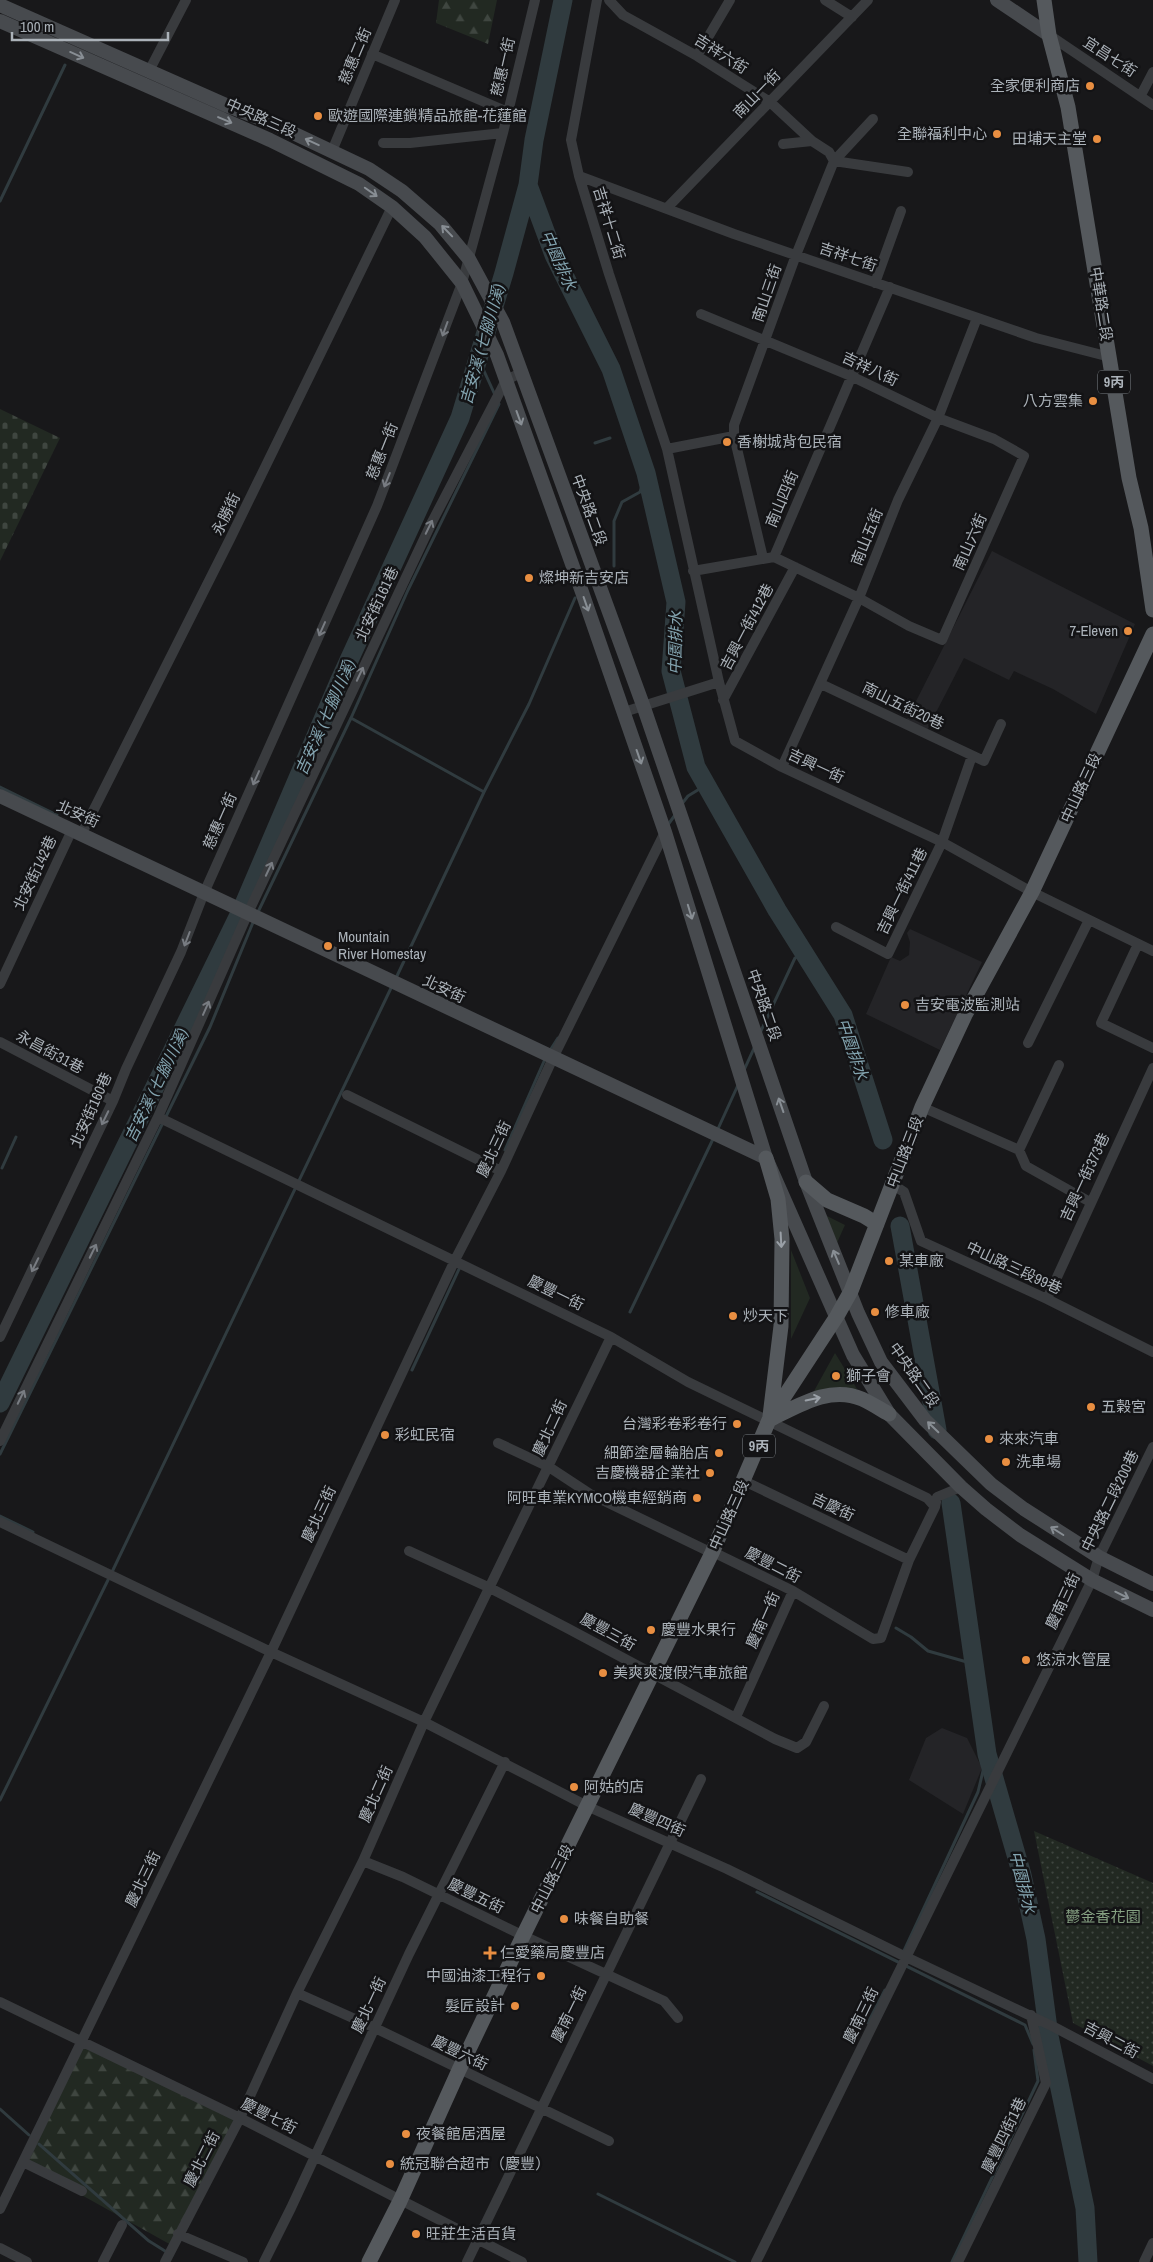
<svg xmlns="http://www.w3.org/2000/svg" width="1153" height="2262" viewBox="0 0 1153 2262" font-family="'Archivo Narrow','Noto Sans TC',sans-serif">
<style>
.built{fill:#242427}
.grass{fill:#222922}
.forest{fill:url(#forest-firs)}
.cemetery{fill:url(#cemetery-stones)}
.park{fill:url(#park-dots)}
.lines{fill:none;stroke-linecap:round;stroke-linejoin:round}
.stream{stroke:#303b3f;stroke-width:3}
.river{stroke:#303b3f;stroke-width:19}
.street{stroke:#393b3e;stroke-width:10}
.secondary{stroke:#474a4e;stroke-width:14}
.primary{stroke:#55595d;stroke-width:15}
.oneway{stroke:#888e94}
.oneway2{stroke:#787c82}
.oneway3{stroke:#9aa0a7}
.poi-dot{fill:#e88e41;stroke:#131315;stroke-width:2}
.labels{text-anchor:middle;stroke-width:5;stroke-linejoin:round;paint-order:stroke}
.shield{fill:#131315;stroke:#7d8288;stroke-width:1}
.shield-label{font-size:14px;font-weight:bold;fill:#abb2b9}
.street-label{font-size:15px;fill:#abb2b9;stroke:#131315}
.poi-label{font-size:15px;fill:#abb2b9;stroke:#131315;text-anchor:start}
.park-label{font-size:15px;fill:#87a283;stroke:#131315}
.water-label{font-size:16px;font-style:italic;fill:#84a5b1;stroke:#131315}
</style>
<defs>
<pattern id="forest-firs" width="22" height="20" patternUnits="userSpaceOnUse" patternTransform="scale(1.25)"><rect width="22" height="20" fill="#222922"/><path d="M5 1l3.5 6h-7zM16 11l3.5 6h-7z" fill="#3f4640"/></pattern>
<pattern id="cemetery-stones" width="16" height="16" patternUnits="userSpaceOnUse" patternTransform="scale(1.25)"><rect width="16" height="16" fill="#222922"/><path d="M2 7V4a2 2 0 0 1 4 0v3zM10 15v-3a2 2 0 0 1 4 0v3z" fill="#3f4640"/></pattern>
<pattern id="park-dots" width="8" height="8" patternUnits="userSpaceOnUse" patternTransform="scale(1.25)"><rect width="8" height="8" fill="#222922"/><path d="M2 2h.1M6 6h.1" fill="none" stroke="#3f4640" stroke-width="1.8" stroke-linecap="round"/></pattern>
</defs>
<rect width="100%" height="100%" fill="#18181a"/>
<!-- built -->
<path class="built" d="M992 551 1135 624 1096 714 1053 689 1014 671 1009 680 964 658 926 732 906 721Z
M910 929 982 962 940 1050 866 1014 891 957 900 961 909 955 910 942 907 933Z
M942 1728 967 1738 982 1768 963 1814 909 1780 926 1738Z"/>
<!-- grass -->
<path class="grass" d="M817 1211 845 1225 832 1254Z
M791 1250 810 1298 791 1339Z
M835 1353 857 1389 814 1391Z"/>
<!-- forest -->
<path class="forest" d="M439 0H497L488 44 436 23Z
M79 2044 234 2119 173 2246 26 2164Z"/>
<!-- cemetery -->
<path class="cemetery" d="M0 409 60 438 0 561Z"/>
<!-- park -->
<path class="park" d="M1034 1831 1153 1883V2066L1073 2023Z"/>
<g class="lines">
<!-- stream -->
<path class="stream" d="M0 201 65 65
M479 360 495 395
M595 443 610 438
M614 566V521L622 502 640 492 646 473
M351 718 484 792
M0 787 57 815
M681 805 688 796 706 785
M667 826 675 815
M258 912 351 718 408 590 499 404 498 401
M396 978 484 792 529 704 575 598
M760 1033 795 958 804 953
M549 1052 558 1038
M744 1070 755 1046
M717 1131 738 1085
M505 1150 545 1059
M2 1168 16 1137
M630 1312 714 1137
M412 1370 460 1267
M0 1454 210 1027 254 920
M0 1516 33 1532
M112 1572 392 986
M896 1628 911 1637 928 1651 974 1664
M0 1800 108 1580
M757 1892 1025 2025 1033 2044
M903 1953 978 1792 987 1754
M868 2023 885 1990
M0 2109 29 2135
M39 2144 149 2241 165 2251
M598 2194 735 2262
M952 2262 1038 2081 1034 2050"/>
<!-- river -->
<path class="river" d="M528 185 554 255 611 369 646 473 676 602 671 671 696 767 777 910 843 1015 883 1140
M900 1226 937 1430
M0 1403 242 909 339 682 460 418 504 273 528 185 534 140 563 0
M951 1503 987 1754 1022 1875 1036 1939 1049 2036 1085 2208 1088 2262"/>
<!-- street -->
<path class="street" d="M597 0 571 140 579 176 609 274 667 449 719 682 735 741 782 767 942 842 1032 892 1153 951
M609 0 623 15 697 56 770 102 812 141 829 152 834 161
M825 0 852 17
M1049 35 1153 105
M372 54 508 112
M697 56 730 0
M149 71 186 0
M1141 95 1153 72
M383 143H410L503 133
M783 144 812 141
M332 151 395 0
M834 161 908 172
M579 176 734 234 1036 338 1110 357
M667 208 868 0
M875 283 901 211
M667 449 734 436
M774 557 890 287
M763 558 734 436V425L796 255 834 161 873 119
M693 571 774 557 859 598 909 626 942 640 1024 456 994 439 938 418 853 377 701 314
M821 684 984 761 1001 724
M723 700 795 567
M624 712 719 682
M782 767 859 598 898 500 938 418 977 318
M82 833 230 539 392 207
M836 927 888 954 942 842 972 756
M1138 944 1101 1023 1153 1048
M0 984 72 830
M0 1042 113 1101
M1028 1043 1089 920
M347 1095 501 1171
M922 1107 1019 1150
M158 1117 611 1337 688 1382 927 1498 935 1507
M1019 1150 1059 1065
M1019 1150 1026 1166 1090 1202
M892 1184 904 1192 921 1241 1047 1299 1153 1352
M1047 1299 1153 1068
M0 1337 113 1101 126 1069 181 952 204 893 377 506 462 283 503 133 535 0
M0 1441 158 1117 248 913 432 522 506 380 521 373
M498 1443 549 1467 590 1494 712 1553 713 1552 793 1591 873 1639 881 1638 909 1560 935 1507 937 1497 961 1487
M744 1481 909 1560
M0 1522 271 1652 424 1722 589 1807 727 1869 906 1957 1054 2027 1153 2079
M409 1551 488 1587 567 1628 775 1739 797 1748 806 1742 824 1706
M736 1717 793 1591
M363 1861 403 1877 526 1937 664 2001 678 2018
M297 1993 375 2028 609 2141
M0 2002 240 2118 522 2262
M23 2162 82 2191
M0 2209 271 1652 455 1260 501 1171 553 1058 665 832
M178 2234 243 2262
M0 2248 27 2262
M103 2262 122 2225
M165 2262 240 2118 297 1993 363 1861 424 1722 611 1337
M264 2262 291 2208 409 1954 505 1762
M467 2262 701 1779
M756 2262 1092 1580 1099 1557 1153 1447
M958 2262 1046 2083 1031 2015
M1144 2262 1153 2243"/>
<!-- secondary -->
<path class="secondary" d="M997 0 1049 35
M0 5 228 106 274 124 369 169 402 191 440 224 469 259 503 322 643 705 806 1182 858 1313 881 1362 925 1420 991 1484 1024 1509 1099 1557 1153 1584
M0 21 270 140 359 184 392 207 425 237 462 283 497 355 582 592 665 832 766 1158 853 1355 889 1414 961 1487 986 1509 1020 1535 1092 1580 1153 1610
M0 796C256 915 510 1039 766 1158"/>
<!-- primary -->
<path class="primary" d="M1044 0 1049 35 1068 107 1129 478 1141 528 1153 610
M766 1158 778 1199 782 1239 781 1326 770 1416
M806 1182 827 1200 864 1216 877 1224
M771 1419C798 1406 830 1385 862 1399 871 1403 880 1409 889 1414
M369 2262 400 2201 459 2070 523 1936 712 1553 769 1420 837 1316 851 1291 922 1107 965 1015 1032 892 1153 634"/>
</g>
<!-- one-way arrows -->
<defs><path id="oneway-shaft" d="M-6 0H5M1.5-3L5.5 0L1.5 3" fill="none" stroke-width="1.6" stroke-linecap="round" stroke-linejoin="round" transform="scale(1.25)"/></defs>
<g class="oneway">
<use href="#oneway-shaft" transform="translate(77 55) rotate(24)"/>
<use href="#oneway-shaft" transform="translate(225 120) rotate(23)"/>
<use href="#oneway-shaft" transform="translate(312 142) rotate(-155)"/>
<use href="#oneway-shaft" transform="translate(371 192) rotate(35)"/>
<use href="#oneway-shaft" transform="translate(447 231) rotate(-134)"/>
<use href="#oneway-shaft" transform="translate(519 418) rotate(70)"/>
<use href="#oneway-shaft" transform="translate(586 604) rotate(71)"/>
<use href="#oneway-shaft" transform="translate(639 757) rotate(71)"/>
<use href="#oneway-shaft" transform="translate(690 912) rotate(73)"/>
<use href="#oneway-shaft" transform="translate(781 1105) rotate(-109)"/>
<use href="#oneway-shaft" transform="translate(836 1257) rotate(-113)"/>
<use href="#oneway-shaft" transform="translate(933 1427) rotate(-136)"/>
<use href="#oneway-shaft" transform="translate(1057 1531) rotate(-148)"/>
<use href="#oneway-shaft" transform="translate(1122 1595) rotate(26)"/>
</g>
<g class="oneway2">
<use href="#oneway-shaft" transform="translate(445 329) rotate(110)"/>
<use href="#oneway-shaft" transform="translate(387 480) rotate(112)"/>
<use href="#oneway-shaft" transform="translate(429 527) rotate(-64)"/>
<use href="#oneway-shaft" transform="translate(322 629) rotate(114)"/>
<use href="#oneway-shaft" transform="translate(360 674) rotate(-65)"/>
<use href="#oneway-shaft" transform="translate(256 778) rotate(114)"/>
<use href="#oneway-shaft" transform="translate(269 869) rotate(-65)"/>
<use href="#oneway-shaft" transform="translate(187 939) rotate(111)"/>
<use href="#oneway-shaft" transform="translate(206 1008) rotate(-66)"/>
<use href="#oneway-shaft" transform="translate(105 1118) rotate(116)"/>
<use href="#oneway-shaft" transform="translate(93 1251) rotate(-64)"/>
<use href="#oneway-shaft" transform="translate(35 1265) rotate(116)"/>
<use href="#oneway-shaft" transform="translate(21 1397) rotate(-64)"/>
</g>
<g class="oneway3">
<use href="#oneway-shaft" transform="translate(781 1240) rotate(87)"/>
<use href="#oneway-shaft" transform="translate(813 1399) rotate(-12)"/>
</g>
<!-- markers -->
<g class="poi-dot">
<circle cx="1090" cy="86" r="5"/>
<circle cx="318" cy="116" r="5"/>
<circle cx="997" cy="134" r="5"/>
<circle cx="1097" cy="139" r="5"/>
<circle cx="1093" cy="401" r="5"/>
<circle cx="727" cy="442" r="5"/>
<circle cx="529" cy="578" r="5"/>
<circle cx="1128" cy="631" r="5"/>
<circle cx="328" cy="946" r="5"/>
<circle cx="905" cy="1005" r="5"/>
<circle cx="889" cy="1261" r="5"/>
<circle cx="875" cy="1312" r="5"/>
<circle cx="733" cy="1316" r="5"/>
<circle cx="836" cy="1376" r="5"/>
<circle cx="1091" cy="1407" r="5"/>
<circle cx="737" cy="1424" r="5"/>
<circle cx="385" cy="1435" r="5"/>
<circle cx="989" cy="1439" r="5"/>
<circle cx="719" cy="1453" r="5"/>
<circle cx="1006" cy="1462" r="5"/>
<circle cx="710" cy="1473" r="5"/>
<circle cx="697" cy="1498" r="5"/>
<circle cx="651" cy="1630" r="5"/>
<circle cx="1026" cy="1660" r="5"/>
<circle cx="603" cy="1673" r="5"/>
<circle cx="574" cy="1787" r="5"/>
<circle cx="564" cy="1919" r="5"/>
<path d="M487.5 1945.5h5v5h5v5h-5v5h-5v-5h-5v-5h5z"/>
<circle cx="541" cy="1976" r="5"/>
<circle cx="515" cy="2006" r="5"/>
<circle cx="406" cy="2134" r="5"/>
<circle cx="390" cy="2164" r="5"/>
<circle cx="416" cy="2234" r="5"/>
</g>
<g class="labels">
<!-- shield labels -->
<g class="shield">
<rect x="1098" y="370.5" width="32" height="23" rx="4"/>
<rect x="743" y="1434.5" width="32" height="23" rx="4"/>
</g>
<g class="shield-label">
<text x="1114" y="387">9丙</text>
<text x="759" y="1451">9丙</text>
</g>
<!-- street labels -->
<g class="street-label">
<text transform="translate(721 54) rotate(32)" y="5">吉祥六街</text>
<text transform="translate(355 56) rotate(-67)" y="5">慈惠二街</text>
<text transform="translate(1110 57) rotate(33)" y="5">宜昌七街</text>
<text transform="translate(503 67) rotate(-77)" y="5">慈惠一街</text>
<text transform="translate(757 94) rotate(-46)" y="5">南山一街</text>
<text transform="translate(261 118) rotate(24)" y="5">中央路三段</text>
<text transform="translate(609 223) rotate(73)" y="5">吉祥十二街</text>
<text transform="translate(848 257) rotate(19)" y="5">吉祥七街</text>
<text transform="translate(767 293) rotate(-71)" y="5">南山三街</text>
<text transform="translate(1101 304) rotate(81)" y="5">中華路二段</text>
<text transform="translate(870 369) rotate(25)" y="5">吉祥八街</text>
<text transform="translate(382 451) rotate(-68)" y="5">慈惠一街</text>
<text transform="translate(782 499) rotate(-67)" y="5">南山四街</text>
<text transform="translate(589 510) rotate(70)" y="5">中央路二段</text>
<text transform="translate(226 514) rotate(-64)" y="5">永勝街</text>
<text transform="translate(867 537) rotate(-68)" y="5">南山五街</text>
<text transform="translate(970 542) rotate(-66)" y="5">南山六街</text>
<text transform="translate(377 604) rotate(-65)" y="5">北安街161巷</text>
<text transform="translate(747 627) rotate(-62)" y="5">吉興一街412巷</text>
<text transform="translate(903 706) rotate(26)" y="5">南山五街20巷</text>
<text transform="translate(816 766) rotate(25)" y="5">吉興一街</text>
<text transform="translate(1081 788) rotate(-65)" y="5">中山路三段</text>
<text transform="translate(78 814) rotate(24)" y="5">北安街</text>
<text transform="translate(220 821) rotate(-66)" y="5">慈惠一街</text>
<text transform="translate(35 873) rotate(-65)" y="5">北安街142巷</text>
<text transform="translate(902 891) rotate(-64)" y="5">吉興一街411巷</text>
<text transform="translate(444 989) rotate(25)" y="5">北安街</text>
<text transform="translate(764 1005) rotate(71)" y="5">中央路二段</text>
<text transform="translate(50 1052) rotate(28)" y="5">永昌街31巷</text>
<text transform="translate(91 1110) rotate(-66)" y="5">北安街160巷</text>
<text transform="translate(494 1149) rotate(-65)" y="5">慶北三街</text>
<text transform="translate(905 1152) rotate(-69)" y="5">中山路三段</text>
<text transform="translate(1085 1177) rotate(-65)" y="5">吉興一街373巷</text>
<text transform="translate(1014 1268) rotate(25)" y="5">中山路三段99巷</text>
<text transform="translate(556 1293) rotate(26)" y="5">慶豐一街</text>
<text transform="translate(914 1375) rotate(55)" y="5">中央路二段</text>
<text transform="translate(550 1428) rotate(-65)" y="5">慶北二街</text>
<text transform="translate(1110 1501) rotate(-64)" y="5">中央路二段200巷</text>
<text transform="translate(833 1507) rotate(25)" y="5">吉慶街</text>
<text transform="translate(319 1514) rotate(-65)" y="5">慶北三街</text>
<text transform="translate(729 1515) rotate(-66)" y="5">中山路三段</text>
<text transform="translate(773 1565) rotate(27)" y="5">慶豐二街</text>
<text transform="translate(1063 1601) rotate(-65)" y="5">慶南三街</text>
<text transform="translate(763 1620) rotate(-66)" y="5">慶南一街</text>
<text transform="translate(608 1632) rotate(29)" y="5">慶豐三街</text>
<text transform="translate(376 1794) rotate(-66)" y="5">慶北二街</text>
<text transform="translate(657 1820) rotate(24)" y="5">慶豐四街</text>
<text transform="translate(143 1879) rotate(-64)" y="5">慶北三街</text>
<text transform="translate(552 1879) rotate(-63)" y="5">中山路三段</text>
<text transform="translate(476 1896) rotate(26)" y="5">慶豐五街</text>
<text transform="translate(369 2005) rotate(-65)" y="5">慶北一街</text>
<text transform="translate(569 2014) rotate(-64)" y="5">慶南一街</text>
<text transform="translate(861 2015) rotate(-64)" y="5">慶南三街</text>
<text transform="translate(1111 2040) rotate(28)" y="5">吉興二街</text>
<text transform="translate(460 2053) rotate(26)" y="5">慶豐六街</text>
<text transform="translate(269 2116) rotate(27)" y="5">慶豐七街</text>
<text transform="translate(1004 2135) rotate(-64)" y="5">慶豐四街1巷</text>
<text transform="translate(202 2159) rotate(-63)" y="5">慶北二街</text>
</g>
<!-- poi labels -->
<g class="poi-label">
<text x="1080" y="91" text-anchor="end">全家便利商店</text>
<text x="328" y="121">歐遊國際連鎖精品旅館-花蓮館</text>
<text x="987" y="139" text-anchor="end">全聯福利中心</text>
<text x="1087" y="144" text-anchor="end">田埔天主堂</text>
<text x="1083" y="406" text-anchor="end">八方雲集</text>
<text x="737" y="447">香榭城背包民宿</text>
<text x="539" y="583">燦坤新吉安店</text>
<text x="1118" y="636" text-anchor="end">7-Eleven</text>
<text x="338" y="942">Mountain<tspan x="338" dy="17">River Homestay</tspan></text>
<text x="915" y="1010">吉安電波監測站</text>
<text x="899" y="1266">某車廠</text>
<text x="885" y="1317">修車廠</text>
<text x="743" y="1321">炒天下</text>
<text x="846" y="1381">獅子會</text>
<text x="1101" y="1412">五榖宮</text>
<text x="727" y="1429" text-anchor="end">台灣彩卷彩卷行</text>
<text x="395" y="1440">彩虹民宿</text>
<text x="999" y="1444">來來汽車</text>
<text x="709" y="1458" text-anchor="end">細節塗層輪胎店</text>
<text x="1016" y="1467">洗車場</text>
<text x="700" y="1478" text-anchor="end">吉慶機器企業社</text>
<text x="687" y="1503" text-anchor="end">阿旺車業KYMCO機車經銷商</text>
<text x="661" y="1635">慶豐水果行</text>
<text x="1036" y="1665">悠涼水管屋</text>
<text x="613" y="1678">美爽爽渡假汽車旅館</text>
<text x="584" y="1792">阿姑的店</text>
<text x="574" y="1924">味餐自助餐</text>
<text x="500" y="1958">仁愛藥局慶豐店</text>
<text x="531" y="1981" text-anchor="end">中國油漆工程行</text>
<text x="505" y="2011" text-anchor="end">髮匠設計</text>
<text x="416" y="2139">夜餐館居酒屋</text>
<text x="400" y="2169">統冠聯合超市（慶豐）</text>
<text x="426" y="2239">旺莊生活百貨</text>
</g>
<!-- park labels -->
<g class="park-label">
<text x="1103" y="1922">鬱金香花園</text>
</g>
<!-- water labels -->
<g class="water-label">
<text transform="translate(559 260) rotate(66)" y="6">中園排水</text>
<text transform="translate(482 344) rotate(-74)" y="6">吉安溪 (七腳川溪)</text>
<text transform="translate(675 643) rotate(-89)" y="6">中園排水</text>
<text transform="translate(325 717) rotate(-66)" y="6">吉安溪 (七腳川溪)</text>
<text transform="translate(853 1049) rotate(71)" y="6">中園排水</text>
<text transform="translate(156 1085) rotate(-64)" y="6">吉安溪 (七腳川溪)</text>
<text transform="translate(1023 1882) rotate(76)" y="6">中園排水</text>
</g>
</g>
<!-- scale -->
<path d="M12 32v8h156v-8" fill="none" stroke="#abb2b9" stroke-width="2.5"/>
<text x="20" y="32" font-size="15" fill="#abb2b9" stroke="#131315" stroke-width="4" paint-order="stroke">100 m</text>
</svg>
